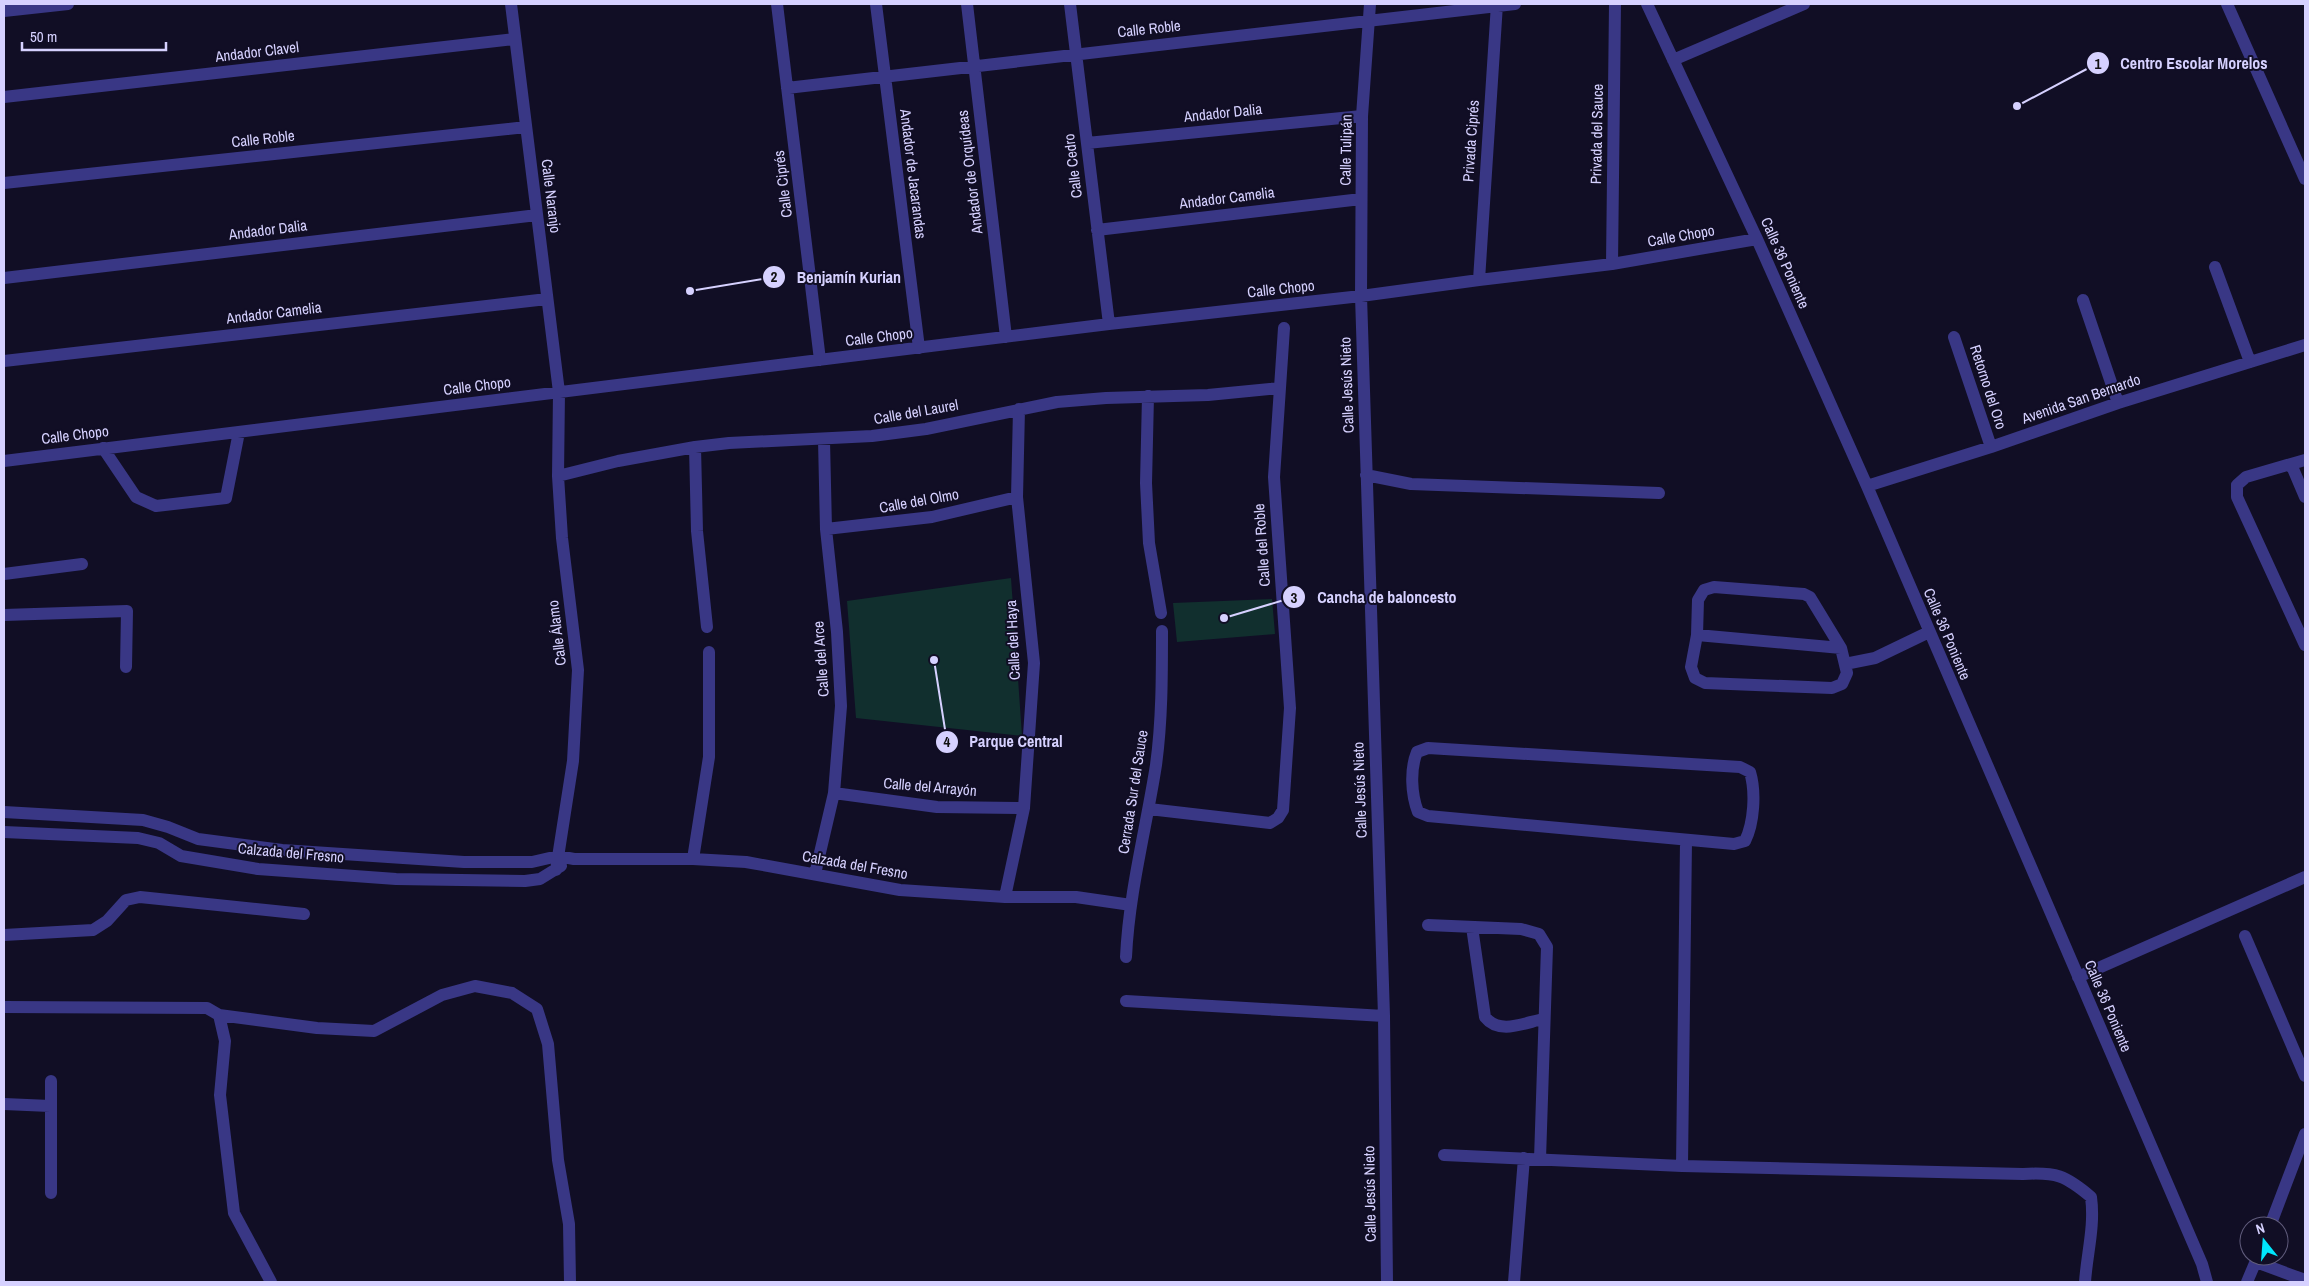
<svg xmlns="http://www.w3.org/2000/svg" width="2309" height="1286" viewBox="0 0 2309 1286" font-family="'Archivo Narrow',sans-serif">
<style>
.green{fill:#112f2e}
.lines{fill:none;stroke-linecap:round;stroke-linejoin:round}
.minor{stroke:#393785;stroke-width:12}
.labels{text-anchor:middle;stroke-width:4;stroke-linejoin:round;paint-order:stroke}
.street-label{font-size:15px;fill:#d6d1ff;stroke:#110e25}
.leader{fill:none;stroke:#d6d1ff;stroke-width:2}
.callout-dot{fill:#d6d1ff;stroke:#110e25;stroke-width:2}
.mark-label{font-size:15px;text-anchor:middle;font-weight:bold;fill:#111}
.callout-label{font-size:16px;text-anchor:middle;font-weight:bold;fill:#d6d1ff;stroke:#110e25;stroke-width:4;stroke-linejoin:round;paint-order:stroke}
</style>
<rect width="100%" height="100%" fill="#110e25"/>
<!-- green -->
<path class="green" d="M1011 578 1022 736 856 718 847 601Z
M1272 599 1275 634 1177 642 1173 603Z"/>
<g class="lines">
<!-- minor -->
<path class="minor" d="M511 4 559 392 558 476 562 538 578 670 573 761 556 870
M777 4 820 360
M876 4 919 348
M967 4 1006 337
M1070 4 1109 324
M1370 4 1362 116 1361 296 1384 1016 1387 1282
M1647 4 1757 239 1867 486 2202 1264 2207 1282
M2227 4 2305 179
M4 11 68 4
M1673 60 1804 4
M787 88 1515 4
M4 97 515 39
M1087 143 1362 116
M4 183 526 127
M1097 230 1361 199
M1612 264 1615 4
M2215 267 2250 362
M4 278 537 215
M1479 280 1497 4
M2083 300 2118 403
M1954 337 1991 447
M4 361 547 299
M1148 396 1146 483 1149 543 1161 613
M695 447 697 531 707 627
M103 448 136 497 156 506 226 498 239 432
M4 461 1109 324 1361 296 1479 280 1612 264 1757 239
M2291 464 2305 460
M1366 475 1411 484 1659 493
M558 476 618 461 695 447 729 443 872 436 926 429 1057 402 1106 398 1208 395 1279 388
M1867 486 1991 447 2118 403 2305 345
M2305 497 2291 464 2246 477 2237 485V497L2305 645
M826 529 932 517 1017 497
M4 574 82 564
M1714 587 1804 594 1810 597 1841 648 1847 673 1842 684 1832 688 1705 683 1695 678 1691 667 1697 635 1698 600 1704 590Z
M4 615 127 611 126 667
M1697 635 1841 648
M1845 664 1875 658 1929 632
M1428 748 1740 767 1750 772C1756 792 1754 823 1745 841L1734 844 1428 816 1418 812C1411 794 1410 769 1417 752Z
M834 793 937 807 1024 808
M1149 809 1270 823 1278 818 1283 810 1290 708 1274 477 1284 328
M4 812 143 820 168 827 198 839 282 850 464 862H532L558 856 574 859H693L746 862 900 890 1005 897H1076L1131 905
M4 832 138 838 159 843 181 856 258 869 396 879 525 881 540 879 561 866
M693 859 709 757V652
M815 874 834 793 841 706 837 632 826 529 824 440
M1005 897 1024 808 1034 663 1017 497 1019 409
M1428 925 1521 929 1539 934 1547 947 1540 1159
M1472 927 1485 1017C1499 1035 1524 1023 1543 1019
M4 935 93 930 107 921 126 900 140 897 304 914
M2245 936 2305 1076
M1126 957C1129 892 1146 829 1156 765 1162 721 1162 676 1162 631
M2078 977 2305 877
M1126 1001 1384 1016
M4 1007 207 1008 219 1015 225 1041 220 1095 234 1213 271 1282
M219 1015 317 1028 374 1031 442 995 475 986 512 993 537 1009 548 1044 558 1160 569 1224 570 1282
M51 1081V1193
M4 1104 50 1106
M1444 1155 1682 1166 2023 1174C2056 1172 2065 1175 2091 1197 2095 1226 2087 1253 2085 1282
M1682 1166 1686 841
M2270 1226 2305 1134
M2256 1262 2305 1280
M1514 1282 1524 1158
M2247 1282 2258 1256"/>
</g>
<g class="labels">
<!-- street labels -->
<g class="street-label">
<text transform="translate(1149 29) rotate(-6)" y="5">Calle Roble</text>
<text transform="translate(257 52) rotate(-7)" y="5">Andador Clavel</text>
<text transform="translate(1223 113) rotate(-6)" y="5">Andador Dalia</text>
<text transform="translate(1597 134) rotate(-89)" y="5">Privada del Sauce</text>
<text transform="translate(263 139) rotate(-6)" y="5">Calle Roble</text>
<text transform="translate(1471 141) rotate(-86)" y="5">Privada Ciprés</text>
<text transform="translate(1346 150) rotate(-89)" y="5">Calle Tulipán</text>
<text transform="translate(1073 166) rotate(-97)" y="5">Calle Cedro</text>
<text transform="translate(970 172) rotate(-97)" y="5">Andador de Orquídeas</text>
<text transform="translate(913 174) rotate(83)" y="5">Andador de Jacarandas</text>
<text transform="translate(783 184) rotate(-97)" y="5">Calle Ciprés</text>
<text transform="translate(551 196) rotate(83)" y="5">Calle Naranjo</text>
<text transform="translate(1227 198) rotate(-7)" y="5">Andador Camelia</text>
<text transform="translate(268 230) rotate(-7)" y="5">Andador Dalia</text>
<text transform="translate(1681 236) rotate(-10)" y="5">Calle Chopo</text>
<text transform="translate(1785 263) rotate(66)" y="5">Calle 36 Poniente</text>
<text transform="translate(1281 289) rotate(-6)" y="5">Calle Chopo</text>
<text transform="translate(274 313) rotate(-7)" y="5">Andador Camelia</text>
<text transform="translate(879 337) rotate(-7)" y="5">Calle Chopo</text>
<text transform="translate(1347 385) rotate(-92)" y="5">Calle Jesús Nieto</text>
<text transform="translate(477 386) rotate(-7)" y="5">Calle Chopo</text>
<text transform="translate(1988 387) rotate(72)" y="5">Retorno del Oro</text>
<text transform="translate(2081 399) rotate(-19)" y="5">Avenida San Bernardo</text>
<text transform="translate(916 412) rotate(-10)" y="5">Calle del Laurel</text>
<text transform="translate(75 435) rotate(-7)" y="5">Calle Chopo</text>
<text transform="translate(919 501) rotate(-10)" y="5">Calle del Olmo</text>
<text transform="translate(1262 545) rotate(-94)" y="5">Calle del Roble</text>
<text transform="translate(557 633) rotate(-97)" y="5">Calle Álamo</text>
<text transform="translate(1947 634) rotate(67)" y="5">Calle 36 Poniente</text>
<text transform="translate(1013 640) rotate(-93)" y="5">Calle del Haya</text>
<text transform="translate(821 659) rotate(-94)" y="5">Calle del Arce</text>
<text transform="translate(930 787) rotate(5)" y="5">Calle del Arrayón</text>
<text transform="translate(1360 790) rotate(-92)" y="5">Calle Jesús Nieto</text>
<text transform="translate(1133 792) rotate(-81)" y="5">Cerrada Sur del Sauce</text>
<text transform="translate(291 853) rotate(5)" y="5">Calzada del Fresno</text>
<text transform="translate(855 865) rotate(10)" y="5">Calzada del Fresno</text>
<text transform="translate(2108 1006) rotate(67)" y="5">Calle 36 Poniente</text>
<text transform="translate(1370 1194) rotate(-91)" y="5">Calle Jesús Nieto</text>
</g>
</g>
<!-- callouts -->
<path class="leader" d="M2017 106L2098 63M690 291L774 277M1224 618L1294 597M934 660L947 742"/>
<g class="callout-dot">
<circle cx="2017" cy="106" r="5"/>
<circle cx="690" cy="291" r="5"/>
<circle cx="1224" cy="618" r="5"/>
<circle cx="934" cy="660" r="5"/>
<circle cx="2098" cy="63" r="12"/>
<circle cx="774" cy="277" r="12"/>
<circle cx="1294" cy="597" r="12"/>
<circle cx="947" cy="742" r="12"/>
</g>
<g class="mark-label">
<text x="2098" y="69">1</text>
<text x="774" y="282">2</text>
<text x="1294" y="603">3</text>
<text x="947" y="747">4</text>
</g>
<g class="callout-label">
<text x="2194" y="69">Centro Escolar Morelos</text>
<text x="849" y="283">Benjamín Kurian</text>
<text x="1387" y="603">Cancha de baloncesto</text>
<text x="1016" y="747">Parque Central</text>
</g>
<!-- border -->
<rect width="2309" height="1286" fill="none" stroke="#d6d1ff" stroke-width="10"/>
<!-- north arrow -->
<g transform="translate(2264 1241) rotate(343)"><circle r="24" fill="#110e25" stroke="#605c7c"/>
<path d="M0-4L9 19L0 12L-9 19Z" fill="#00e6fc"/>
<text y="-8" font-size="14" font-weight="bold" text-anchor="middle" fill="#d6d1ff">N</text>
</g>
<!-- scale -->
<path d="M22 42v8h144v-8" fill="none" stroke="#d6d1ff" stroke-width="2.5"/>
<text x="30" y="42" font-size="15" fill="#d6d1ff" stroke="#110e25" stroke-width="4" paint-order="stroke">50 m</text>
</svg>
